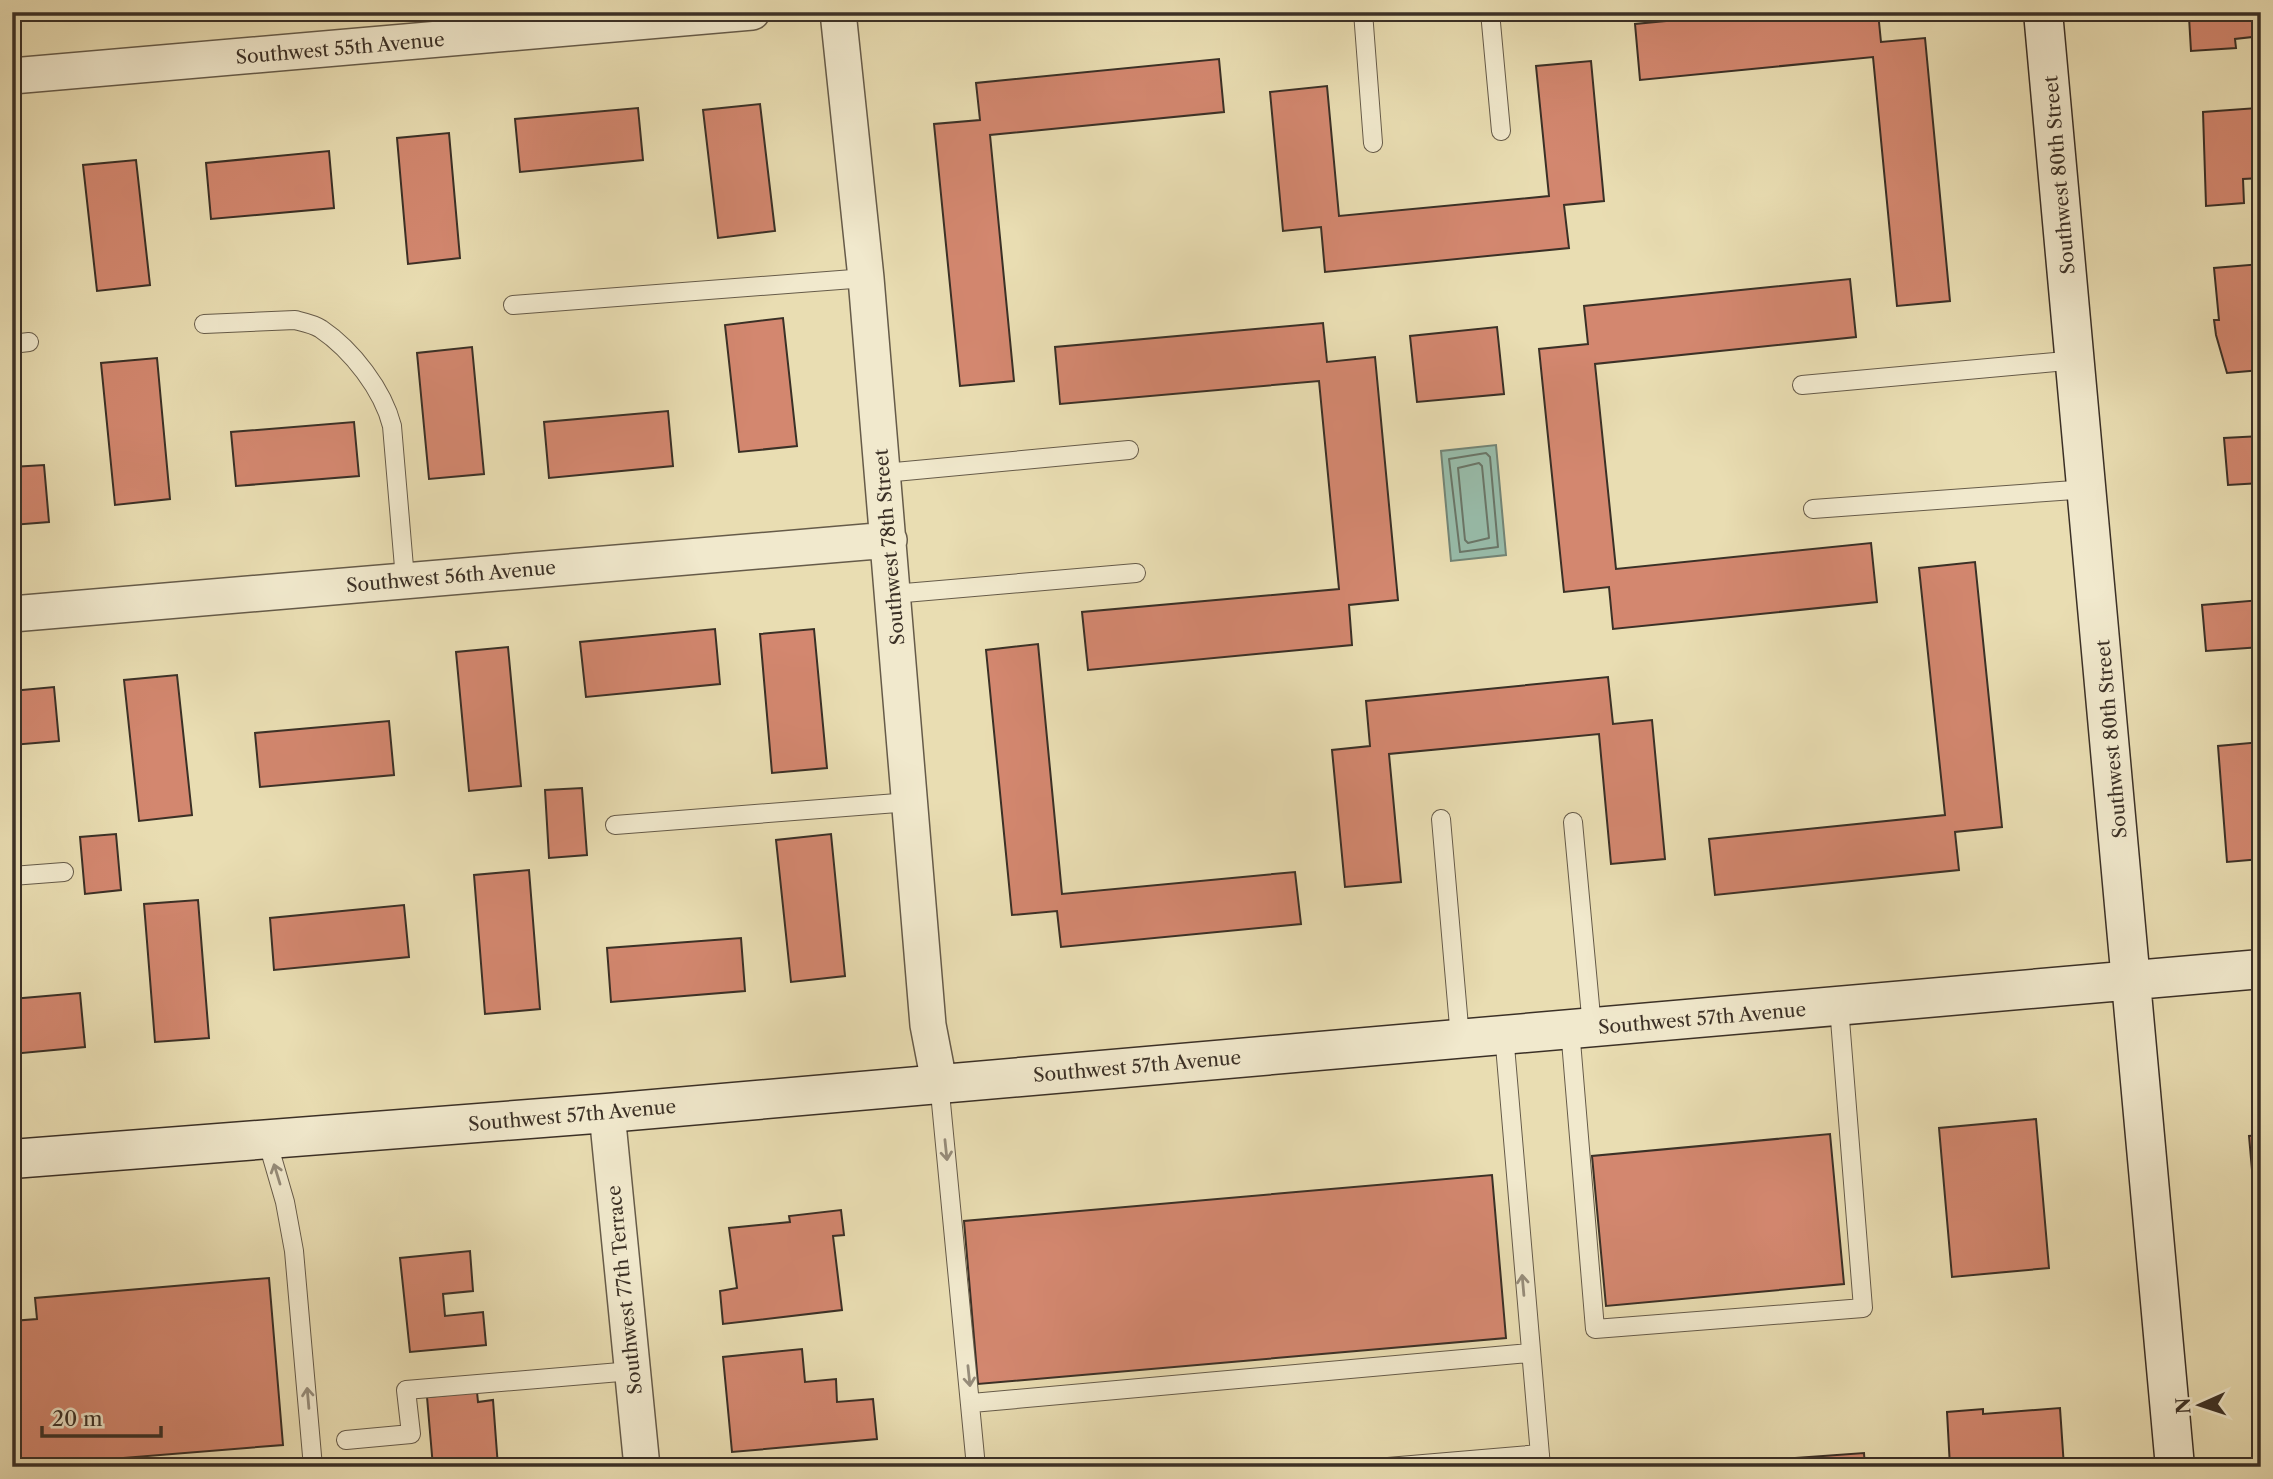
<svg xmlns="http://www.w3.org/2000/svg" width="2273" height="1479" viewBox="0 0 2273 1479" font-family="'Libre Caslon Text',serif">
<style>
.water{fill:#98bcaa;stroke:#738475;stroke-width:2}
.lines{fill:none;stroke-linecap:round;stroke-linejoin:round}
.shore{stroke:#6a7668;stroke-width:2}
.building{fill:#d3876f;stroke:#3b3026;stroke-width:2}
.lane-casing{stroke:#665b49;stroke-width:20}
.street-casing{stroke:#665b49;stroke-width:38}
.secondary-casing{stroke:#3b3026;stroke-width:41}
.lane{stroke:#f1e9cd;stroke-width:18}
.street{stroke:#f1e9cd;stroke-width:35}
.secondary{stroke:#f1e9cd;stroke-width:38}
.oneway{stroke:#968c7a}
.labels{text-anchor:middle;stroke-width:7;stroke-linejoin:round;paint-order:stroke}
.street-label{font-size:19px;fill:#3b3026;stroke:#f1e9cd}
</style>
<rect width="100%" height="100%" fill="#e9ddb2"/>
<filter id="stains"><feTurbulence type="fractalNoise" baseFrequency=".00286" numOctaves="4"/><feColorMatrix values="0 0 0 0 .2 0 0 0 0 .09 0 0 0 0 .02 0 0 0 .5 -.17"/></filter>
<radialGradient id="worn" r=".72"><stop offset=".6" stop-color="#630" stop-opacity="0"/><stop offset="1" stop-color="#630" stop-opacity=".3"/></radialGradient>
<!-- water -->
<path class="water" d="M1496 445 1506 555 1451 561 1441 451Z"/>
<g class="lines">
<!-- shore -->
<path class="shore" d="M1486 453 1490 457 1498 547 1460 552 1449 459Z
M1479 463 1482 466 1489 538 1468 543 1465 540 1458 468Z"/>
</g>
<!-- building -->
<path class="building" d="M1760 12H1878L1881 42 1925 38 1950 301 1897 306 1873 57 1640 80 1635 24Z
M2179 12H2261V36L2235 39 2236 48 2191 51 2189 17H2179Z
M1219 59 1224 112 990 135 1014 381 960 386 934 124 980 120 976 83Z
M1591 61 1604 201 1564 205 1569 248 1325 272 1321 227 1283 231 1270 92 1327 86 1339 216 1549 196 1536 66Z
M760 104 775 231 718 238 703 110Z
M638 108 643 160 520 172 515 119Z
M2257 108 2258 134H2261V178L2243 179 2244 203 2206 206 2203 112Z
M449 133 460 258 408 264 397 138Z
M329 151 334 208 211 219 206 163Z
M136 160 150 285 97 291 83 165Z
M12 161 19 215H12Z
M2261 264V370L2227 373 2216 335 2214 320H2219L2214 268Z
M1850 279 1856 337 1595 364 1616 569 1871 543 1877 602 1613 629 1609 587 1564 592 1539 349 1588 344 1584 306Z
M783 318 797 446 739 452 725 325Z
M1323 323 1327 362 1375 357 1398 600 1349 605 1352 645 1088 670 1082 612 1339 589 1319 381 1060 404 1055 347Z
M1497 327 1504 394 1417 402 1410 336Z
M472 347 484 474 429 479 417 353Z
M157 358 170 499 115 505 101 363Z
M668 411 673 466 549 478 544 422Z
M354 422 359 476 236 486 231 432Z
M2261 436V483L2228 485 2224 438Z
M44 465 49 522 12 525V467Z
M1975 562 2002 827 1955 832 1959 870 1715 895 1709 839 1945 815 1919 568Z
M2261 600V647L2206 651 2202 605Z
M715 629 720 684 586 697 580 642Z
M814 629 827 768 772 773 760 634Z
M1038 644 1062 894 1295 872 1301 924 1061 947 1057 911 1012 915 986 650Z
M508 647 521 786 469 791 456 652Z
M177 675 192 815 139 821 124 680Z
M1608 677 1613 724 1652 720 1665 859 1611 864 1599 734 1389 754 1401 882 1345 887 1332 750 1370 746 1366 701Z
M54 687 59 741 12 745V691Z
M389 721 394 775 260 787 255 733Z
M2261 742V859L2227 862 2218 746Z
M582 788 587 855 549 858 545 790Z
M116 834 121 890 85 894 80 837Z
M831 834 845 976 791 982 776 840Z
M529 870 540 1009 485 1014 474 875Z
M198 900 209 1038 155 1042 144 904Z
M404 905 409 957 274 970 270 918Z
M741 938 745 991 611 1002 607 948Z
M80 993 85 1047 12 1054V999Z
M2036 1119 2049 1268 1952 1277 1939 1128Z
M1830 1134 1844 1284 1606 1306 1592 1156Z
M2261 1135V1169L2252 1170 2249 1136Z
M1492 1175 1506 1338 978 1384 964 1221Z
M841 1210 844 1235 833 1236 842 1310 723 1324 720 1291 737 1288 729 1228 790 1222 789 1216Z
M470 1251 473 1291 443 1294 445 1316 483 1312 486 1345 410 1352 400 1258Z
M269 1278 283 1445 12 1467V1321L37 1319 35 1298Z
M802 1349 805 1382 836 1379 837 1402 873 1399 877 1439 732 1452 723 1357Z
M477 1392 478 1402 493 1400 498 1467H433L427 1397Z
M2060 1408 2064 1467H1950L1947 1412 1983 1409V1414Z
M1864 1453 1865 1467H1782V1459Z
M1695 1460V1467H1610Z"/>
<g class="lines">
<defs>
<path id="lane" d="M1363 12 1373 143
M1490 12 1501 131
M513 305 866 278
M204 324 295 320C303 322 314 324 321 329 352 350 383 390 392 426L405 579
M12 344 29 342
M1802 385 2077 360
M884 473 1129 450
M1813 509 2088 489
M893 594 1136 573
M1441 819 1460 1038
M1573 822 1592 1027
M615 825 910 802
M12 876 64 872
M1570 1029 1595 1329 1863 1308 1839 1007
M1504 1034 1541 1467
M939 1082 976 1467
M267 1140 285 1202 294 1251 313 1467
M972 1403 1529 1353
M346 1440 411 1434 406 1390 632 1371
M1388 1467 1540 1454"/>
<path id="street" d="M838 12 866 278 928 1025 939 1082
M12 76 752 12
M12 614 889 540
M607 1113 642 1467"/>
<path id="secondary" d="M2043 12 2175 1467
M12 1159 607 1113 2261 969"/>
</defs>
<!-- lane casing -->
<use href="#lane" class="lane-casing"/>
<!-- street casing -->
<use href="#street" class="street-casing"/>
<!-- secondary casing -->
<use href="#secondary" class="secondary-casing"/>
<!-- lane -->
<use href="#lane" class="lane"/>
<!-- street -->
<use href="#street" class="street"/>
<!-- secondary -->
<use href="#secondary" class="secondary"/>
</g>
<!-- one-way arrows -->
<defs><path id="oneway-shaft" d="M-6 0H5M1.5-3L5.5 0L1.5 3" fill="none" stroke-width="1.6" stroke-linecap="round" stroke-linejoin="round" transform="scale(1.75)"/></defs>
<g class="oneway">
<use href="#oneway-shaft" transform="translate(946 1150) rotate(84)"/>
<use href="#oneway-shaft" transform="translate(277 1174) rotate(-107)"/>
<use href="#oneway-shaft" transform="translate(1523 1285) rotate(-95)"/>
<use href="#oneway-shaft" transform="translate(969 1376) rotate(84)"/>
<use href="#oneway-shaft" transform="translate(308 1398) rotate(-95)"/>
</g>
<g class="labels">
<!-- street labels -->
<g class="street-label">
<text transform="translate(340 48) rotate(-5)" y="7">Southwest 55th Avenue</text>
<text transform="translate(2059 175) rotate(-95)" y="7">Southwest 80th Street</text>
<text transform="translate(889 547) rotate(-95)" y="7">Southwest 78th Street</text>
<text transform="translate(451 576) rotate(-5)" y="7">Southwest 56th Avenue</text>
<text transform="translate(2111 739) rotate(-95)" y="7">Southwest 80th Street</text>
<text transform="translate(1702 1018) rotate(-5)" y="7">Southwest 57th Avenue</text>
<text transform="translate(1137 1066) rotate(-5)" y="7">Southwest 57th Avenue</text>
<text transform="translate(572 1115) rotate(-5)" y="7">Southwest 57th Avenue</text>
<text transform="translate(624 1290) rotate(-96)" y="7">Southwest 77th Terrace</text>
</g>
</g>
<!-- margin -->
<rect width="2273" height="1479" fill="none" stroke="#e9ddb2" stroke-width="42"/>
<rect x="14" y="14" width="2245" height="1451" fill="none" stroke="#3b3026" stroke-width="3.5"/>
<rect x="21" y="21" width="2231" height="1437" fill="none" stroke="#3b3026" stroke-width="2"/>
<!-- north arrow -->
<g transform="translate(2200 1405) rotate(267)" stroke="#f1e9cd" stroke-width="5" paint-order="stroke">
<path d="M0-5L12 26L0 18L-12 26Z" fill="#3b3026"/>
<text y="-10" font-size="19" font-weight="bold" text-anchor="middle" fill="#3b3026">N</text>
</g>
<!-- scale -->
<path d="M42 1426v10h119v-10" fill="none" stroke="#3b3026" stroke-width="3.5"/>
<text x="52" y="1426" font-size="21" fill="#3b3026" stroke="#f1e9cd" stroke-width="5" paint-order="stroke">20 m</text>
<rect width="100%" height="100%" filter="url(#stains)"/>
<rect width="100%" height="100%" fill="url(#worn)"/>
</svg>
